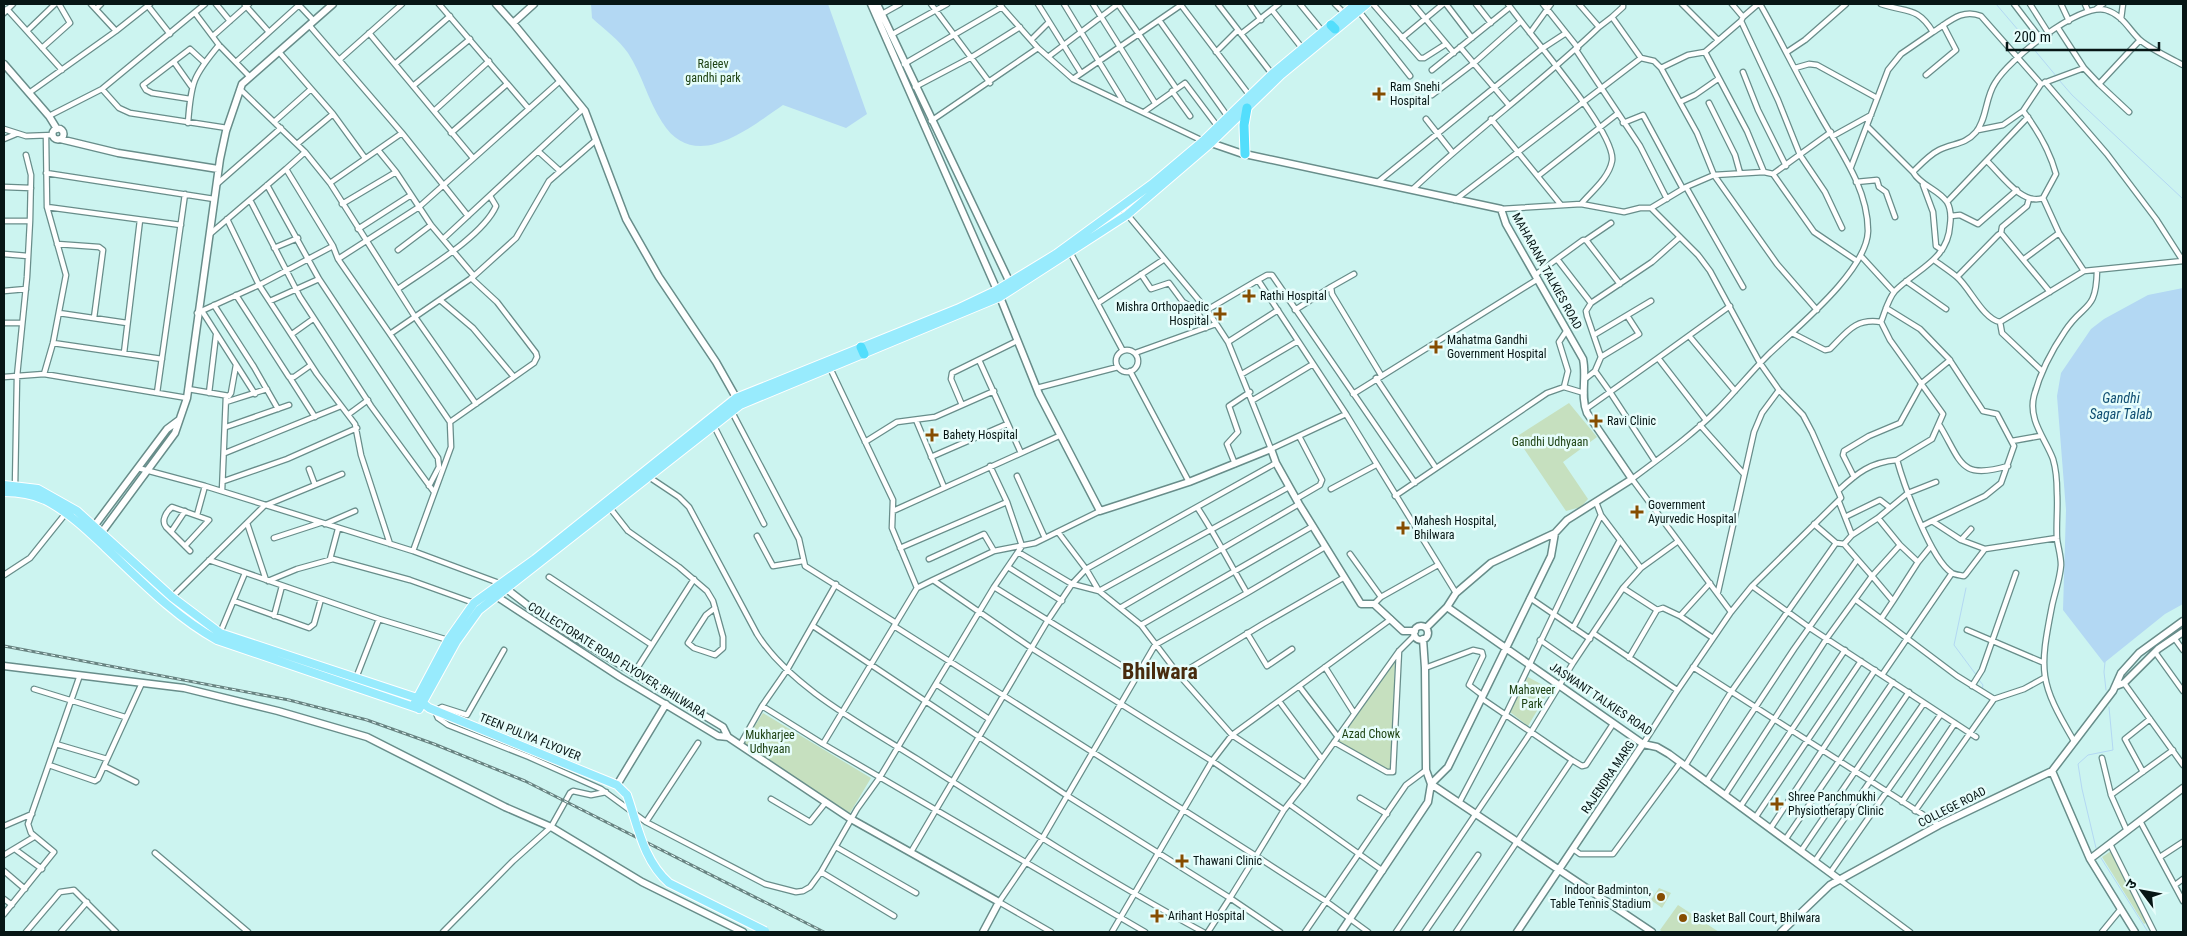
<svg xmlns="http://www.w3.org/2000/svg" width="2187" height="936" viewBox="0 0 2187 936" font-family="'Roboto Condensed','Noto Sans Devanagari',sans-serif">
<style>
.green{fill:#c6e0bf}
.water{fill:#b3d8f3}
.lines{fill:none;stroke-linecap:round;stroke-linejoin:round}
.stream{stroke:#b3d8f3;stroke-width:1}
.street-casing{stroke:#688d8a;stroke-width:7}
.secondary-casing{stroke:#688d8a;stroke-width:9}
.primary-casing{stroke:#fff;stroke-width:10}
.highway-casing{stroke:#fff;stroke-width:11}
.street{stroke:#fff;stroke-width:4.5}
.secondary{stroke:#fff;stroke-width:6}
.primary{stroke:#98ebfd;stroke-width:8}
.highway{stroke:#53defc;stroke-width:9}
.rail-casing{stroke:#688381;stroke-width:3}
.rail{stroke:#e6fdfb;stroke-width:1;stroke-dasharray:4;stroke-linecap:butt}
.primary-bridge-casing{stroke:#fff;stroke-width:10;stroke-linecap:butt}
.primary-bridge{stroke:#98ebfd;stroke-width:8}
.poi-dot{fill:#864d01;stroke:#e6fdfb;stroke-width:2}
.labels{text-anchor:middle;stroke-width:5;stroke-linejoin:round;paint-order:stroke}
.park-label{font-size:12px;fill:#1e4213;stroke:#e6fdfb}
.poi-label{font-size:12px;fill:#071615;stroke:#e6fdfb;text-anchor:start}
.street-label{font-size:12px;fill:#071615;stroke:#e6fdfb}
.water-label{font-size:14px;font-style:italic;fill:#0f4d71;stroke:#e6fdfb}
.town-label{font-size:22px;font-weight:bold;fill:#482b0d;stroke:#e6fdfb}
</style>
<rect width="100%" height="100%" fill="#ccf4f0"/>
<!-- green -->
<path class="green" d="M1569 403 1597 437 1563 462 1588 499 1581 507 1566 511 1516 437Z
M1395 662 1391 771 1338 742Z
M1528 677 1550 689 1528 726 1510 712Z
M763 713 871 778 850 813 741 748Z
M2111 851 2146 923 2144 924 2102 857Z
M1659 888 1671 893 1662 908 1651 900Z
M1678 905 1719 932H1663L1660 930Z"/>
<!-- water -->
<path class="water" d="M591 4H828L867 114 846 128 783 105C748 129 694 174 662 122 648 101 642 74 628 53 619 40 604 29 592 18Z
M2183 288V604L2165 614 2104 663 2063 610 2066 510 2057 396 2061 373 2091 329 2104 319 2148 295Z"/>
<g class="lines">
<!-- stream -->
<path class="stream" d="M1996 4 2030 44
M2032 47 2057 77
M2059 80 2072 95 2183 199
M1966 588 1954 645 1977 676
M2105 662 2104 672 2106 690
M1979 680 1983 685 1982 689
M2096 848 2082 789 2078 764 2088 755 2113 750 2109 707
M2101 858 2148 932"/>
<defs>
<path id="street" d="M91 4 116 31
M216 4 230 21
M298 4 314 21
M439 4 529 109
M931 4 990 83
M999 4 1038 48 1073 79 1203 141
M1038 4 1081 73
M1064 4 1123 101
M1093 4 1155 103
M1118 4 1176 88
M1218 4 1272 74
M1250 4 1261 20
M1300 4 1323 32
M1335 4 1344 13
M1373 4 1420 58H1424L1446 44
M1413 4 1454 53
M1446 4 1472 38
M1476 4 1491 23
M1508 4C1527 32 1617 133 1612 161 1609 178 1591 192 1581 204
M1543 4 1578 48
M1682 4 1718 40
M1732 4 1743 17
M1758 4 1743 17 1741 21 1705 52 1747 131 1764 172
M1881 4C1907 13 1917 6 1933 32 1949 22 1962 8 1981 16L2041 84
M2014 4 2040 38
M2030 4 2049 34
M2061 4 2069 21
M2085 4 2088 11
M245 5 269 32
M1181 5 1250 96
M148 6 170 34
M7 9 62 70
M96 9 101 4
M2096 9 2103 4
M1272 10 1302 48
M1358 10 1410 76
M4 13 13 4
M195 13 219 45 250 77
M882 14 900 4
M1612 17 1623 7V4
M2121 19 2123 4
M1159 20 1228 117
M1741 21 1778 100 1800 155 1825 192 1842 228
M309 25 402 133 468 216
M2058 28 2084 68
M27 31 55 4
M369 33 473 158
M1530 33 1551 4
M1241 34 1279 4
M891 35 947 4
M213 36 249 4
M1402 38 1443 4
M1031 40 1049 22
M1460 47 1508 104
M42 48 70 23 59 4
M1576 50 1640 146 1667 199
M279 52 333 114 365 158
M1216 52 1238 30
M1787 52 1805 40 1846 4
M1048 57 1118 4
M1641 58 1654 61 1661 68 1697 133 1714 175 1777 264 1817 310
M339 60 402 4
M174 62 191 86
M236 62 299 5
M395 64 450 16
M904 64 1002 7
M1661 68 1688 55 1705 52
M1795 68 1809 64 1817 65 1877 98
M1432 70 1510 7
M1743 72 1758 110 1786 166
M1926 75 1956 50 1943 25
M1073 79 1181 5
M2045 82 2107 154 2156 219 2183 261
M2099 84 2129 112
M413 86 470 39
M915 87 972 57 1020 27
M102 89 119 108 130 113 227 128
M240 89 305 152 286 169
M1172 91 1190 116
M29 93 116 31 150 4
M1432 95 1474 63 1520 22
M190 99 152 93 146 90 143 85 190 49 204 62
M1680 102 1695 95 1718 79
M1709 103 1735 155 1740 173
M434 111 489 61
M2023 111 2041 84 2084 68 2099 84 2140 40
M1144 112 1185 83 1218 127
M49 116 102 89 205 4
M1426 119 1452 152
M1491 119 1561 205
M931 121 1038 48
M274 122 311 89
M188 123C191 82 193 76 219 45
M1623 123 1643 115 1683 189
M1867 126 1913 172
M4 129 26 136 53 135
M1978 130 2003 125 2023 111C2037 129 2050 152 2056 174L2043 198 2059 233 2084 271
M451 133 507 84
M1833 136 1871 115
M4 139 16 134
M297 144 333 114
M378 150 396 172 431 225 474 276 516 238 549 181 596 140
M538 151 560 171
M305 152 330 183 415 317 476 404
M1987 161C2001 174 2022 206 2043 198
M1851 167 1888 70 1901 54 1933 32
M46 173 214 199
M1773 174 1814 232 1857 261
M1538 176 1617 114
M1379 181 1543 48 1566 33
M1856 182 1877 180 1879 187 1886 192 1895 217
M330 183 402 133
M217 184 281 128
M267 185 319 279 438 458 439 467 429 486
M1923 185 1933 212 1936 246 1942 250
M4 187 31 188
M1686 187 1743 287
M1413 189C1473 132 1540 84 1599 27
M250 200 300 297 371 406 434 492
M1455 200 1641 58 1612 17 1599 27 1579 4
M1947 202 2028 117
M342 204 396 172
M47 207 181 225
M1121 207 1207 310 1228 342 1271 449 1346 414
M1501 209 1581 204 1624 212 1640 208H1651L1686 187 1714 175 1764 172 1773 174 1831 132
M1951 216 1960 215 1978 224 2017 190
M227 219 259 285 317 374 355 424 361 455 390 544
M4 221H30
M358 229 411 195
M2001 233 2002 227 2027 206 2029 199
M210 234 286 169 333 246 338 259 419 207 560 81
M443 239 583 109
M1586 240 1611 223
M57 244 99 247 103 250 94 318
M274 248 298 238
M398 250 431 225
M1070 252 1123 351
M4 254 28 256
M1861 256 1894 292
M338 259 390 334 473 277
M1557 259 1591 303
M2024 259 2059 233
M1934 260C1942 266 1950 271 1957 277 1970 288 1983 319 2000 322L2084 271 2183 261
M1141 274 1151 289 1169 283 1183 302 1196 309 1206 328
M1354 274 1331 287 1332 294 1381 375
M1535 275 1583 240H1586L1620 284
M1957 277 1998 235 2001 233 2050 292
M1258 280 1267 275H1272L1415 483
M1906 281 1946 309
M398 289C425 270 483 236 496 206L490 196
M4 291 26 289
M236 295 289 377H294L311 365
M440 300 473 328 514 377
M270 301 319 279
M1098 303 1163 260
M214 305 254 367 278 409
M1886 308 1920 329 1949 359 1983 411 1997 414 2014 446 2001 483 1985 496 1932 521
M1207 310 1258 280 1346 414 1456 593
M1295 310 1331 287
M202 311 255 394
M59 313 127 323
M197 313 259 285 333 246
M2000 322 2002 333 2042 371
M4 323H22
M1792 333 1825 350 1830 349C1847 332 1855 318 1881 322
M292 334 313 319
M390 334 450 422 451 447 413 551
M1594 335 1651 301
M1690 337 1735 391
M1228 342 1278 310
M53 343 162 359
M1116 361a11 11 0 1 1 22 0a11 11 0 1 1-22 0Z
M124 353 140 220
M1135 353 1216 324
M1601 357 1639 334 1628 317
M979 360 1021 453
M830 368 893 500 892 528 917 588
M1130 371 1189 482
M1595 371 1610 392 1658 358
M44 374 53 343 66 275 47 207 46 136
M1242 374 1298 341
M4 377 44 374 187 398
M290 378 315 417
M1376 378 1436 468
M1585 379 1595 371 1601 357 1587 316 1586 311 1591 303 1652 262 1680 237
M1564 387 1568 371 1559 342 1567 330
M1037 388 1118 367
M188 389 229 396 231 393 236 365
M157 393 185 194
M209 393 216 335
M1353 394 1538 279
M1253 400 1313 364
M226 402 267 389
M962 405 951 379 952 373 1017 341
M1586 409 1610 392 1655 461
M732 412 799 539 805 566 896 623
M349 414 368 400
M916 420 944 487
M1706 420 1658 358 1730 306
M450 422 534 363 537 357 536 353 497 302 471 278
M1700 425 1743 473
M714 426 764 524
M1940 426C1962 463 1960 480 2008 466
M226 427 289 405
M2012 441 2040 436
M865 442 897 422 935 417 994 391
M225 453 341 406
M931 457 1007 424
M1235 464 1227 444 1238 432 1229 406 1250 392
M138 468 205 486 413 551 499 583
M309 469 315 485
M1017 476 1045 538
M649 477 679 497 689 507 757 634C790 687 865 726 917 759 1011 819 1105 879 1203 932
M1854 477 1843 455 1844 451 1869 436 1900 423 1922 383 1950 360
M224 481 287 459 357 428
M15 488 17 376 27 277 30 221 31 175 26 155
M1331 489 1376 465
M1839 490C1857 473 1871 462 1897 460
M222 491 226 396
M1395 496 1547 393 1564 387 1584 393
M1296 499 1320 485 1322 480 1299 436
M1839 502 1852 535
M1197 507 1276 463
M610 508 628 531 679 567 707 591 713 601 723 637V648L715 655 694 648 688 643 706 615 715 608
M893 511 1059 436
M197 515 205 486
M1601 515 1641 568
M1845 517 1880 500 1889 507
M247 523 266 580
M325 524 355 511
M1814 524 1836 543
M1922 526 1932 521 1961 540
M1971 529 1961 540 1985 549 1966 574 1964 576C1960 575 1955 575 1952 573 1931 560 1904 485 1897 460L1932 439 1943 414 1890 340 1881 322C1885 312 1888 299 1895 291 1917 269 1948 260 1950 225 1951 218 1951 209 1947 202 1938 189 1921 186 1913 172 1921 164 1929 155 1939 150 1953 143 1965 145 1976 132 1987 119 1985 98 1995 83 2008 60 2080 2 2106 10 2123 15 2129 30 2140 40 2152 50 2170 58 2183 65
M171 532 185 511
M757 536 773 566 803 561
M274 538 320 523
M1844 544 1852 535 1878 518
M1900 545 1872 576 1893 601 1918 562 1900 545 1878 518 1908 493 1936 482
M185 546 209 520 172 507C166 512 161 521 166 527L190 551
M900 548 1007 502
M1985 549 2057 538
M1018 552 1072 584 1099 591 1289 487
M1350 554 1381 597
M330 559 338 529
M929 559 984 534 994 551
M209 560 379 619 448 640
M1918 562 1931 546
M1008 567 1062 601
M4 575 30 558 66 513
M549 577 652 645
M268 581 297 569 333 559 410 580 474 603
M1752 586 1810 628 1976 737
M994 587 1138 676
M1623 588 1657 610 1663 608 1680 616 1710 583
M1718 592 1754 432 1762 413 1779 390
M1247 593 1325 547
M172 597 264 506 342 474
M1530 598 1590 639
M1856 600 1957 676 1994 699
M234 601 309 628 314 624 321 599
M1374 604 1381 597 1438 565
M1120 608 1141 625 1179 675 1232 735 1305 783 1284 810
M1731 612 1632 479C1661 457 1691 436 1717 410 1735 392 1750 373 1768 355 1796 328 1867 271 1868 231 1868 186 1837 147 1817 110 1797 75 1780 39 1760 4
M274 616 282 586
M1680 616 1713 638
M1881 619 1893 601
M1141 625 1313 526
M813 626 1066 795 1230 898 1208 932
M894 626 1256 856 1284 810 1212 761 1033 649 933 580 994 551 1035 543 1100 511
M1573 628 1620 540
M1967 630 2042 662
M220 633 245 573
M1247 633 1267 666 1292 649
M1593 633 1677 690
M2175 639 2183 650
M1540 640 1573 663
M504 650 467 715 442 707 435 711 438 718 448 725 529 757 601 789 646 822 765 884 796 892 803 891 810 887 821 872 857 809 880 777 994 587 1022 546 1007 502 990 466
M2155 652 2183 691
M1629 658 1657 610
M1325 667 1354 713
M1693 667 1939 825
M1425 668 1473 650 1482 652 1483 656 1469 685 1482 695
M634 673 694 579
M1179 675 1263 624 1343 578
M1882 675 1952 573
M356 678 379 619
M2124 683 2183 765
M936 684 989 719
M1299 686 1338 737
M1972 686 1982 670 2016 573
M34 689 125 717
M1279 701 1322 759
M762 706 823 744 1145 932
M2074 741C2039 682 2039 672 2052 606 2055 592 2060 579 2061 565 2061 556 2058 547 2057 539 2056 524 2058 508 2057 493 2057 483 2056 469 2053 459 2045 438 2028 420 2034 396 2040 373 2052 350 2065 331 2084 302 2096 313 2097 271
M1334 742 1387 772H1393L1399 651
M56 744 107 759
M823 744 917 588 933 580
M1643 744 1675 694 1731 612 1752 586 1841 498 1812 432 1803 415 1779 390 1760 363 1710 271 1698 255 1651 208
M740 745 762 706 787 670 836 584
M2102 758 2111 795 2127 831
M1572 760 1582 766 1586 765 1613 724
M49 765 95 781 98 779 142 683
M104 766 136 782
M1685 766 1731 692 1836 543 1844 544 1872 576 1827 638 1725 795
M2143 772 2125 739 2150 719
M1706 782 1794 649 1857 560
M1305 783 1399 651 1415 635
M2111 795 2173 750
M1360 798 1387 814
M771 799 810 822 826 802
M1902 802 1955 723
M1459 803 1506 714 1601 515 1596 502
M1289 804 1383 871
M1740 807 1845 650
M1915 811 1994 699 2024 689 2044 678
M1755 818 1861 661
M2140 821 2183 901
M646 822 698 743
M4 826 32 814
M1770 829 1875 670
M1785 840 1893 682
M2110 844 2154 932
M836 847 916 893
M1573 849 1580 854H1613L1680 763
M16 850 42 869
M1801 851 1909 692
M911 852 1048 620 1072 584 1086 569 1058 532
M155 853 248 932
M4 855 34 837
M2160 857 2183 842
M1815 861 1924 703
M4 871 25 889
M821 872 894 916
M1830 873 1941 714
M1840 880 1910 932
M2175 885 2183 879
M4 899 12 905
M4 914 54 852 31 833 28 824 80 675
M26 932 60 892 74 890 116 932
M61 932 87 902
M443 932 513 861 551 827 570 793 573 791 591 795 606 792
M1051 932 999 902 1042 839 1155 645 1247 593C1230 564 1215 534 1197 507L1086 569 1099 591 1120 608 1299 504
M1112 932 1212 761 1232 735 1391 619
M1280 932 1230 898 1256 856 1327 902 1368 932
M1305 932 1406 785 1426 770
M1396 932 1531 732 1573 663 1623 588 1641 568 1677 542
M1425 932 1478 855
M1456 932 1572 760 1481 698
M2102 932 2120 910"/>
<path id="secondary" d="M496 4 513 23 534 4
M871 4 1000 297 1039 394 1100 511 1189 482 1271 449 1276 463 1299 504 1361 604H1374L1403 631H1415
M877 4 1011 285
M513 23 585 111 626 219 659 277 716 362 738 401
M4 64 49 116 57 129
M52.5 134a5.5 5.5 0 1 1 11 0a5.5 5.5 0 1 1-11 0Z
M60 139 118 153 218 169
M1208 142 1240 153 1501 209 1506 224 1583 359C1587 377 1580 396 1587 413L1632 479 1567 520 1555 533 1491 563 1456 593 1447 607 1426 628
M92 529 167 429 179 420
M99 536 175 433 187 398 220 159 226 131 242 84 333 4
M504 587 548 621 723 727 728 737 851 819 999 902 983 932
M493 594 620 677 718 736 728 737
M1447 607 1643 744 1657 747 1669 754 1840 880
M1414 633a7 7 0 1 1 14 0a7 7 0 1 1-14 0Z
M4 666 184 688 278 711 367 737 505 807 551 827 642 882 743 932
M2116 686 2124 683 2158 649 2183 632
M2052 771 2090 859 2135 932
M1431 784 1448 767 1551 556 1555 533
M1431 784 1652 932
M617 785 666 704
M2090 859 2183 788
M1341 932 1428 802 1431 784 1426 770 1425 668 1423 639
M1517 932 1643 744
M1781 932 1830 885 1939 825 2052 771 2113 691 2121 673 2139 653 2183 621"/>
<path id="primary" d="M4 485 38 489 77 511 172 597 220 633 417 698 429 708 617 785 627 795
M4 492C18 492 32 494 45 500 67 511 87 530 105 547 140 580 174 616 217 640L417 708
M413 706 448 640 474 603 535 559 736 398 957 309 997 290 1056 254 1152 184 1203 141 1272 74 1356 4
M419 709 456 642 479 610 740 405 1000 297 1127 215 1211 143 1281 75 1367 4"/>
<path id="highway" d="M1331 25 1335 29
M1245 154 1244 125 1247 108
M861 347 864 354"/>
</defs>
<!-- street casing -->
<use href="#street" class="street-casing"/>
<!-- secondary casing -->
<use href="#secondary" class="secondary-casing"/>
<!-- primary casing -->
<use href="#primary" class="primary-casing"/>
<!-- highway casing -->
<use href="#highway" class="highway-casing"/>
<!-- street -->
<use href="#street" class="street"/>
<!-- secondary -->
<use href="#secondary" class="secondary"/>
<!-- primary -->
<use href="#primary" class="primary"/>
<!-- highway -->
<use href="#highway" class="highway"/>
<defs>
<path id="rail" d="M4 646 289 700 367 720 434 744 525 781 824 932"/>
</defs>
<!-- rail casing -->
<use href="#rail" class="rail-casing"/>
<!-- rail -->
<use href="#rail" class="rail"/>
<defs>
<path id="primary-bridge" d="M627 795C638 826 643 860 669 883L765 931"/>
</defs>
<!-- primary-bridge casing -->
<use href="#primary-bridge" class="primary-bridge-casing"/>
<!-- primary-bridge -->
<use href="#primary-bridge" class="primary-bridge"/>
</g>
<!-- markers -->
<g class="poi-dot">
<path d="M1376.5 86.5h5v5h5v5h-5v5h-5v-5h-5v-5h5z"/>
<path d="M1246.5 288.5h5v5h5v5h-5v5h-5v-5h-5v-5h5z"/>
<path d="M1217.5 306.5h5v5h5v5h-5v5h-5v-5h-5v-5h5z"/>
<path d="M1433.5 339.5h5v5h5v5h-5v5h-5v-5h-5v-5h5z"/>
<path d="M1593.5 413.5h5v5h5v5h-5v5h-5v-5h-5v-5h5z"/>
<path d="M929.5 427.5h5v5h5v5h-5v5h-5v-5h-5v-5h5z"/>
<path d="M1634.5 504.5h5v5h5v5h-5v5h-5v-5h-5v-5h5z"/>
<path d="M1400.5 520.5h5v5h5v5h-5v5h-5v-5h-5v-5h5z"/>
<path d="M1774.5 796.5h5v5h5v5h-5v5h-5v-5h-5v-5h5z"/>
<path d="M1179.5 853.5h5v5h5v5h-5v5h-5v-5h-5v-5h5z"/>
<circle cx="1661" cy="897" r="5"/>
<path d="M1154.5 908.5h5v5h5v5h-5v5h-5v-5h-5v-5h5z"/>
<circle cx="1683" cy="918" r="5"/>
</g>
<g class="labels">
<!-- park labels -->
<g class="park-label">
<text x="713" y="68">Rajeev<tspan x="713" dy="14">gandhi park</tspan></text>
<text x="1550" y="446">Gandhi Udhyaan</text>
<text x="1532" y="694">Mahaveer<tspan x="1532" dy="14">Park</tspan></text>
<text x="1371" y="738">Azad Chowk</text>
<text x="770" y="739">Mukharjee<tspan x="770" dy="14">Udhyaan</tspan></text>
</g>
<!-- poi labels -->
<g class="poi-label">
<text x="1390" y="91">Ram Snehi<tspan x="1390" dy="14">Hospital</tspan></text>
<text x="1260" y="300">Rathi Hospital</text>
<text x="1209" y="311" text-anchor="end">Mishra Orthopaedic<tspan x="1209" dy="14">Hospital</tspan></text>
<text x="1447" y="344">Mahatma Gandhi<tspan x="1447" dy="14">Government Hospital</tspan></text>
<text x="1607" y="425">Ravi Clinic</text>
<text x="943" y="439">Bahety Hospital</text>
<text x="1648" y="509">Government<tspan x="1648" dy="14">Ayurvedic Hospital</tspan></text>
<text x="1414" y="525">Mahesh Hospital,<tspan x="1414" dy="14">Bhilwara</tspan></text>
<text x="1788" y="801">Shree Panchmukhi<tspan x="1788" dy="14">Physiotherapy Clinic</tspan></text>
<text x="1193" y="865">Thawani Clinic</text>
<text x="1651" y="894" text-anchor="end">Indoor Badminton,<tspan x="1651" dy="14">Table Tennis Stadium</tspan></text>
<text x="1168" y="920">Arihant Hospital</text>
<text x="1693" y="922">Basket Ball Court, Bhilwara</text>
</g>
<!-- street labels -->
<g class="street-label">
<text transform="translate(1547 271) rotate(61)" y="4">MAHARANA TALKIES ROAD</text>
<text transform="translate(617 660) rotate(32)" y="4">COLLECTORATE ROAD FLYOVER, BHILWARA</text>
<text transform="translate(1601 699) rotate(34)" y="4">JASWANT TALKIES ROAD</text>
<text transform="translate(530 737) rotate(22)" y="4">TEEN PULIYA FLYOVER</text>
<text transform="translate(1608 777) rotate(-56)" y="4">RAJENDRA MARG</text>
<text transform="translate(1952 807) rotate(-27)" y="4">COLLEGE ROAD</text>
</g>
<!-- water labels -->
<g class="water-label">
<text x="2121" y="403">Gandhi<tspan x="2121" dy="16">Sagar Talab</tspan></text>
</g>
<!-- town labels -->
<g class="town-label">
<text x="1160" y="679">Bhilwara</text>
</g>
</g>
<!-- border -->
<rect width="2187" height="936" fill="none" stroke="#071615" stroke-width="10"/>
<!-- north arrow -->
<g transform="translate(2142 891) rotate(302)" stroke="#e6fdfb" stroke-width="4" paint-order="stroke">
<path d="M0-4L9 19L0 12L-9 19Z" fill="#071615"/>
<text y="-8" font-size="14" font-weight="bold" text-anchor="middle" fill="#071615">उ</text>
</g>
<!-- scale -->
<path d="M2007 42v8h152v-8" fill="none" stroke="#071615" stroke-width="2.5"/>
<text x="2014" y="42" font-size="15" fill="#071615" stroke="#e6fdfb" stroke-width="4" paint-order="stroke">200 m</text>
</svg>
